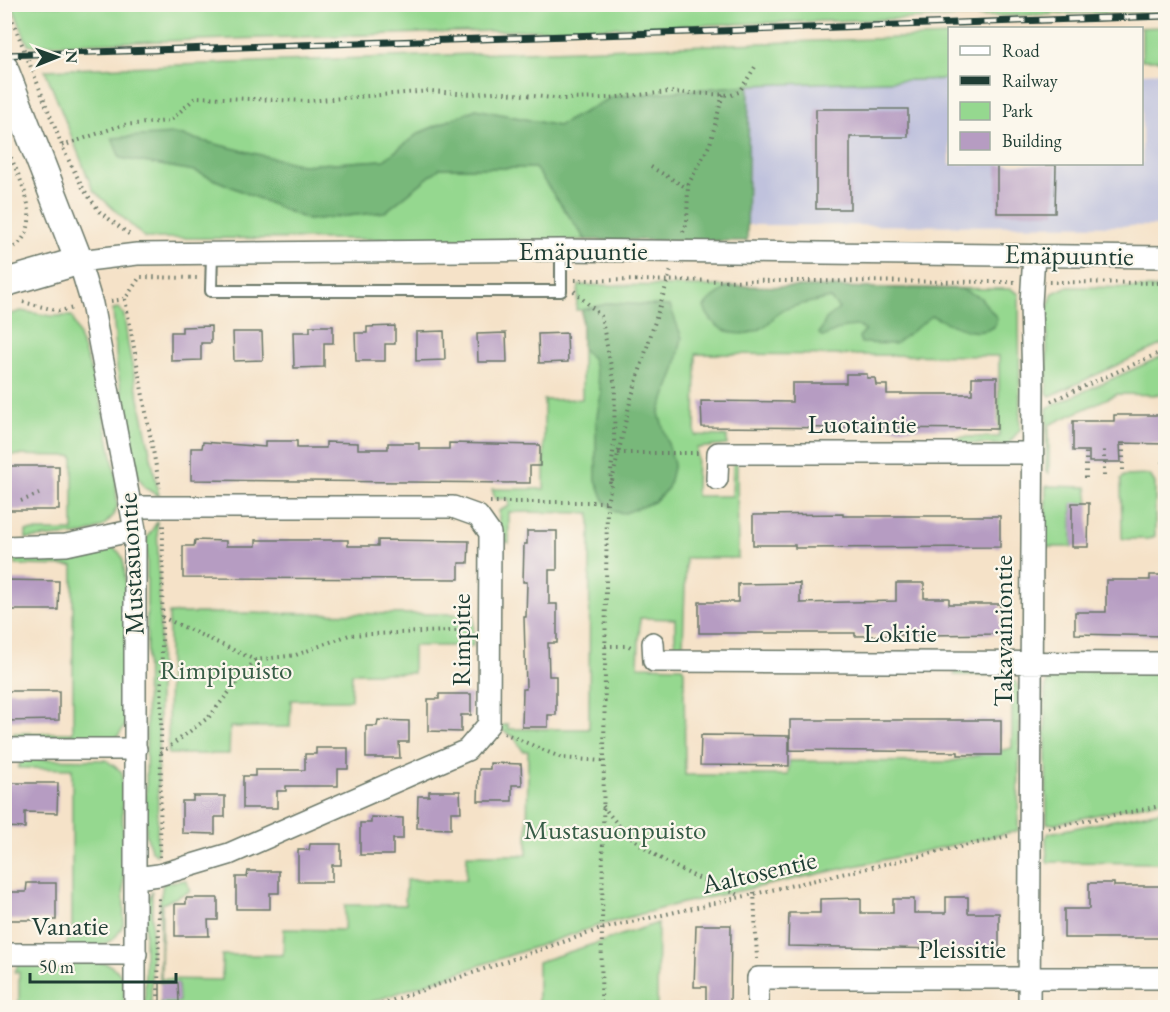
<svg xmlns="http://www.w3.org/2000/svg" width="1170" height="1012" viewBox="0 0 1170 1012" font-family="'EB Garamond',serif">
<style>
.industrial{fill:#c0c2dd}
.green{fill:#95d88f;stroke:#5a8a62;stroke-width:1.5}
.forest{fill:#78b87a;stroke:#4c7a57;stroke-width:1.5}
.building{fill:#b69cc2}
.lines{fill:none;stroke-linecap:round;stroke-linejoin:round}
.service-casing{stroke:#6a7768;stroke-width:14}
.minor-casing{stroke:#6a7768;stroke-width:24}
.tertiary-casing{stroke:#6a7768;stroke-width:30}
.path{stroke:#6a7768;stroke-width:4;stroke-dasharray:1.5 4.5;stroke-linecap:butt}
.service{stroke:#fff;stroke-width:10}
.minor{stroke:#fff;stroke-width:21}
.tertiary{stroke:#fff;stroke-width:27}
.rail-casing{stroke:#1f3d34;stroke-width:7}
.rail{stroke:#fbf7ec;stroke-width:4.5;stroke-dasharray:14;stroke-linecap:butt}
.labels{text-anchor:middle;stroke-width:4.5;stroke-linejoin:round;paint-order:stroke}
.street-label{font-size:27px;fill:#1f3d34;stroke:#fbf7ec}
.park-label{font-size:27px;fill:#375c46;stroke:#fbf7ec}
</style>
<rect width="100%" height="100%" fill="#fbf7ec"/>
<filter id="ink" filterUnits="userSpaceOnUse"><feTurbulence type="fractalNoise" baseFrequency=".0167" numOctaves="2"/><feDisplacementMap in="SourceGraphic" scale="12" xChannelSelector="R" yChannelSelector="G"/><feConvolveMatrix kernelMatrix="1 2 1 2 8 2 1 2 1" color-interpolation-filters="sRGB"/></filter>
<filter id="wash" filterUnits="userSpaceOnUse"><feTurbulence type="fractalNoise" baseFrequency=".008" numOctaves="4" result="noise"/><feDisplacementMap in="SourceGraphic" scale="24" xChannelSelector="R" yChannelSelector="G"/><feGaussianBlur stdDeviation="1.35" result="paint"/><feColorMatrix in="noise" values="0 0 0 0 0 0 0 0 0 0 0 0 0 0 0 0 0 1.4 0 .05"/><feComposite in="paint" operator="in"/></filter>
<g filter="url(#wash)">
<rect width="100%" height="100%" fill="#f5e2c8"/>
<!-- industrial -->
<path class="industrial" d="M1165 72V226L748 225 749 85 949 79 950 164H1142V73Z"/>
<!-- green -->
<path class="green" d="M1165 4V11L28 45 12 5Z
M1165 27V65L1159 60H1142V28H1131Z
M950 36 949 79 749 85 612 97 558 126 476 109 419 133 384 160 302 165 174 134 121 158 195 171 308 220 385 212 440 168H536L586 240 145 238 93 190 45 70Z
M579 285 1011 289 1019 294 1020 430 1007 445 956 443V437H999V356L696 354 695 435 727 436V445L697 448 696 496H732L733 463 737 462 738 558H686L683 646 678 650 675 644V619L640 618 638 666 682 667 684 670 685 775H788L789 761 948 762 1012 748V689L998 675H954L958 668 1004 670 1015 680 1020 693 1018 831 678 904 597 926 356 1007H160V1002H179L178 983H160V901L163 883 186 880 190 891 162 904 161 979 222 980V955H283L284 929 344 930 345 905H405L406 880H466L467 855H527L528 751H523L514 737 497 727 508 724V729H589L590 513 509 512V543L499 539V511L509 506V499H495L492 489H544V400L582 399V310H576Z
M1066 287 1165 288V343L1050 396 1047 393V309L1053 293Z
M119 308 124 315 128 345 159 496 145 488 138 476 117 368 113 309Z
M21 311 52 316H72L100 397 116 476 117 507 112 517 102 527 85 534 26 539V531H73V456L5 455V316Z
M1165 355V395L1117 394 1049 425V473L1046 470 1047 408Z
M1150 475 1155 483V536L1149 539H1124L1122 538 1121 479 1124 476Z
M1048 486 1087 487 1089 503 1072 504V547H1045L1046 487Z
M157 522 160 617 157 855 151 850 146 834 147 538Z
M108 546C125 551 124 563 125 580V726L115 740 14 742V733H73V566L16 565V557Z
M169 613 474 614 473 646H413V673H352L351 700H291L290 727H230L229 754H168Z
M1165 670V800L1053 824 1047 823 1045 692 1049 671Z
M22 759 106 760 122 772 124 922C115 950 91 946 67 947V937H72V769L18 768Z
M1165 810V863L1047 862 1046 837 1049 833Z
M152 891 151 1007 145 1008V907Z
M658 923 657 1007H538V962Z
M19 962 105 963C128 973 124 985 124 1007H19V972H15Z"/>
<!-- forest -->
<path class="forest" d="M749 85 747 241 586 240 535 168H440L385 212 308 220 195 171 120 158 112 138 174 134 302 165 384 160 419 133 476 109 558 126 612 97Z
M729 286 961 289 980 297 997 318 994 327C974 339 951 324 932 316L895 344 861 343 859 337 865 330 858 326 845 327 823 337 819 334 826 319 839 309 830 298C815 302 797 304 783 310 775 314 770 324 762 328 738 341 713 331 704 307L711 299Z
M610 303 670 306 682 338 675 370 659 413 674 464 668 488 654 502 625 513 615 512 604 500 596 480V422L601 393 592 358 582 349V310Z"/>
<g id="blocks">
<!-- building -->
<path class="building" d="M816 109H908V137H850V209H816Z
M997 165H1056L1055 213H997Z
M211 326V343H201V360L171 361V332H182V327Z
M310 326H333V343H324V367L294 368 293 332H310Z
M395 326V344H385V361H356L355 333H367V327Z
M444 331 445 360 416 361V332Z
M233 332H262L263 360 234 361Z
M506 333 507 362H478L477 334Z
M567 333 568 362 539 363 538 334Z
M846 374H867V378H875L876 385H887V394H972V377H997V429L702 427 701 401 792 402V383H846Z
M1114 415H1166V444L1120 443 1121 462H1089V451H1073V421H1114Z
M265 441H297V448H326V442L358 443V449H388V443H419V449H449V443L540 445V466H530V483L191 480V448H202L203 442 265 447Z
M4 466H59V510H4Z
M1072 503H1089L1088 547H1072Z
M843 514V516H1000V547L795 548V545H753V515Z
M527 531H557V570H549V604H557V643H548L549 676H556V715H548V727H522L523 689H526L524 617H526L527 582H523L524 544H527Z
M195 540 226 541V546H256V540H348V546H378V540L469 541 468 563H459V579L183 578V546H194Z
M1150 575H1166V636L1075 634V612H1106V580H1150Z
M4 580 59 581 58 610H4Z
M800 583V603L896 601V583H924V598H949V604H1000V634L855 636V633H699V602H738V584Z
M4 691H59V720L4 721Z
M439 694H471V715H461V732L428 731V699H439Z
M378 720 409 721V742H399L400 758H366V726H377Z
M790 720H1001V755H958V752L790 750Z
M701 735 789 736V766L700 765Z
M316 748H348V769H338V786H286V791H277V808H243V776H255V770H305V754H316Z
M490 763 521 764 522 785H512V801H478L479 769H490Z
M4 783H58L57 813 25 812V828L5 827Z
M429 791H460L461 812H451V829L417 828 418 796H429Z
M193 796H225V817H215V834L182 833V801H193Z
M371 817 403 818V839H393V855H360V823H371Z
M310 844H341V865H332V882H298V850H309Z
M248 871H279V893H270V909H236V877H247Z
M27 883H56V920H4V892H26Z
M1089 883H1114V886H1166V938H1064V909H1089Z
M946 897H968V913H999V950L788 946 789 913H820V899L861 898V913H893V899H914V913H946Z
M186 898H218V920H208L209 936H175V904H186Z
M696 925H731L730 1008H706V987H694Z
M160 983H178L179 1002H160Z"/>
</g>
</g>
<g filter="url(#ink)">
<use href="#blocks" fill-opacity="0" stroke="#6a7768" stroke-width="1.5"/>
<g class="lines">
<defs>
<path id="service" d="M212 253 211 291H561V250"/>
<path id="minor" d="M717 479 718 453H1031
M133 507H453L478 516 490 533 489 724 467 750 229 854 159 875 136 878
M4 547 66 545 135 530
M653 643 654 661 1166 663
M4 749H136
M4 954H136
M135 1008V530L92 304 79 261 137 254 561 250 1166 257
M758 1008V978H1166
M1029 1008 1033 387 1031 303 1034 255"/>
<path id="tertiary" d="M4 68 79 261 4 283"/>
</defs>
<!-- service casing -->
<use href="#service" class="service-casing"/>
<!-- minor casing -->
<use href="#minor" class="minor-casing"/>
<!-- tertiary casing -->
<use href="#tertiary" class="tertiary-casing"/>
<!-- path -->
<path class="path" d="M6 4 65 153 84 190 100 212 130 235
M4 141C18 178 53 231 4 253
M62 146 122 125 170 121 196 97 307 101 430 91 472 94 495 92 563 99 608 98 669 92 731 95 739 92 755 67
M651 167 687 188
M683 232 687 223 688 185 710 144 723 94
M575 280 1015 282
M1049 282 1166 283
M574 291 601 316 615 386 614 442 610 483
M125 299 160 488
M111 301 125 299 140 277 199 278
M23 302 59 311 74 308
M1051 401 1166 350
M618 453H699
M1163 469 1164 444
M1123 470V443
M1104 476V447
M1086 478V451
M21 501 39 494
M1161 501H1166
M490 502H607
M1161 528H1166
M162 617 255 660 296 655 349 635 472 630
M605 646H629L634 649
M504 733 562 758 603 761
M161 753 209 717 255 660
M603 806C636 853 688 875 740 895
M1048 828 1166 805
M160 857 163 525
M754 892 757 959
M158 1008 159 894
M370 1008 601 929 1012 835
M601 1008 607 503 630 402 671 270"/>
<!-- service -->
<use href="#service" class="service"/>
<!-- minor -->
<use href="#minor" class="minor"/>
<!-- tertiary -->
<use href="#tertiary" class="tertiary"/>
<defs>
<path id="rail" d="M4 55 1166 16"/>
</defs>
<!-- rail casing -->
<use href="#rail" class="rail-casing"/>
<!-- rail -->
<use href="#rail" class="rail"/>
</g>
</g>
<g class="labels">
<!-- street labels -->
<g class="street-label">
<text x="583" y="260">Emäpuuntie</text>
<text transform="translate(1069 255) rotate(1)" y="9">Emäpuuntie</text>
<text x="862" y="433">Luotaintie</text>
<text transform="translate(131 564) rotate(-93)" y="9">Mustasuontie</text>
<text transform="translate(1003 631) rotate(-90)" y="9">Takavainiontie</text>
<text x="900" y="642">Lokitie</text>
<text transform="translate(461 640) rotate(-90)" y="9">Rimpitie</text>
<text transform="translate(759 872) rotate(-13)" y="9">Aaltosentie</text>
<text x="70" y="935">Vanatie</text>
<text x="962" y="958">Pleissitie</text>
</g>
<!-- park labels -->
<g class="park-label">
<text x="226" y="679">Rimpipuisto</text>
<text x="615" y="839">Mustasuonpuisto</text>
</g>
</g>
<!-- margin -->
<rect width="1170" height="1012" fill="none" stroke="#fbf7ec" stroke-width="24"/>
<!-- legend -->
<rect x="948" y="27" width="195" height="138" fill="#fbf7ec" stroke="#a3ada2" stroke-width="1.5"/>
<rect x="960" y="46" width="30" height="9" fill="#ffffff" stroke="#a3ada2" stroke-width="1.5"/>
<text x="1002" y="57" font-size="18" fill="#1f3d34">Road</text>
<rect x="960" y="76" width="30" height="9" fill="#1f3d34" stroke="#a3ada2" stroke-width="1.5"/>
<text x="1002" y="87" font-size="18" fill="#1f3d34">Railway</text>
<rect x="960" y="102" width="30" height="18" fill="#95d88f" stroke="#a3ada2" stroke-width="1.5"/>
<text x="1002" y="117" font-size="18" fill="#1f3d34">Park</text>
<rect x="960" y="132" width="30" height="18" fill="#b69cc2" stroke="#a3ada2" stroke-width="1.5"/>
<text x="1002" y="147" font-size="18" fill="#1f3d34">Building</text>
<!-- north arrow -->
<g transform="translate(57 57) rotate(89)" stroke="#fbf7ec" stroke-width="4.5" paint-order="stroke">
<path d="M0-4.5L10 22L0 15L-10 22Z" fill="#1f3d34"/>
<text y="-9" font-size="16" font-weight="bold" text-anchor="middle" fill="#1f3d34">N</text>
</g>
<!-- scale -->
<path d="M30 973v9h146v-9" fill="none" stroke="#1f3d34" stroke-width="3"/>
<text x="39" y="973" font-size="18" fill="#1f3d34" stroke="#fbf7ec" stroke-width="4.5" paint-order="stroke">50 m</text>
</svg>
